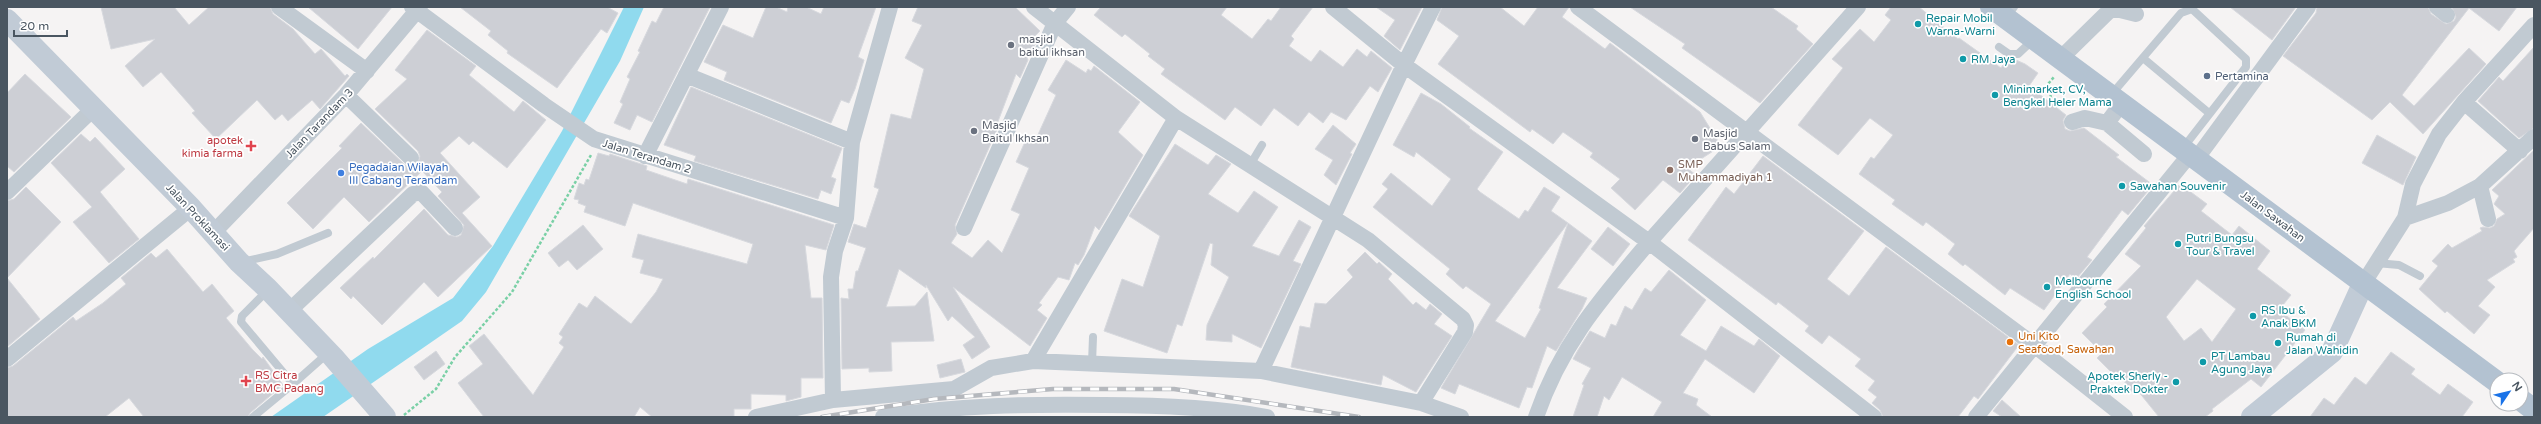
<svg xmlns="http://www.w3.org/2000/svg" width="2541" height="424" viewBox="0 0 2541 424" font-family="'Varela Round',sans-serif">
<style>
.water{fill:#90daee}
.building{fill:#cdcfd5;stroke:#d7d9de;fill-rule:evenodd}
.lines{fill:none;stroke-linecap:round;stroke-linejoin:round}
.path{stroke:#7ad0a6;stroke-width:2.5;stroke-dasharray:3 2;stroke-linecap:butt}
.lane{stroke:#c1cad2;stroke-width:8}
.street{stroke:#c1cad2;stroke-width:16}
.secondary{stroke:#c1cbd6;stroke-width:22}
.primary{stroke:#b3c2d1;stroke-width:22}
.rail-casing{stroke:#b5b8bd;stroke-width:4.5}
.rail{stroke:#fff;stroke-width:3;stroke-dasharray:9;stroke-linecap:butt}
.culture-dot{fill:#0f9aa8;stroke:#fff;stroke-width:1.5}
.worship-dot{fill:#6b7280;stroke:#fff;stroke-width:1.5}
.service-dot{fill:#5c6f8a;stroke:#fff;stroke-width:1.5}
.health-dot{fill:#e0444e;stroke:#fff;stroke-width:1.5}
.education-dot{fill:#8d6e63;stroke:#fff;stroke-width:1.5}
.shop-dot{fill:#3f7fe0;stroke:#fff;stroke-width:1.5}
.food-dot{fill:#e8710a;stroke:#fff;stroke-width:1.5}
.labels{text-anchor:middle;stroke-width:3.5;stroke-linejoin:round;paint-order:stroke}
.culture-label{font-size:11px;fill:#0d838f;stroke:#fff;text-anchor:start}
.worship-label{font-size:11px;fill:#5b616d;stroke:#fff;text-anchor:start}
.service-label{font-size:11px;fill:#4e5e75;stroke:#fff;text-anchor:start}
.street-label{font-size:11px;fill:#4a5661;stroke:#fff}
.health-label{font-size:11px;fill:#be3a42;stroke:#fff;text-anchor:end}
.education-label{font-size:11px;fill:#785e54;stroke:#fff;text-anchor:start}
.shop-label{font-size:11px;fill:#366cbe;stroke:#fff;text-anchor:start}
.food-label{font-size:11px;fill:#c56008;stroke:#fff;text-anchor:start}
</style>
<rect width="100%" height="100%" fill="#f5f3f3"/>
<!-- water -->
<path class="water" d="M624 7H644L620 61 486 292 462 321 323 417H271L368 349 453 298 493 246 562 131Z"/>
<!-- building -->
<path class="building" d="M101 7H174L189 25 209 7H270L273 14 293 29 315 54 321 49 345 76 347 74 349 76 320 109 312 100 288 121 282 114 275 120 257 100 216 139 192 113 195 111 161 72 143 87 125 66 155 39 111 49Z
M308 7H392L358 49Z
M460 7H607L618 13 607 33 601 29 557 88 507 53 508 51 488 35 491 31Z
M664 7H710L652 122 637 115 630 130 614 123 623 104 620 102 630 79 627 77 640 52 638 51 652 21 656 23Z
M766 7H776L787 12 788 7H806L821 14 824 7H876L858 57 864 60 855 89 849 103 841 100 831 123 724 80 727 72 704 62 723 25 753 38Z
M918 7H1015L1040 31 1032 39 1036 43 1027 58 1028 60 1020 78 1016 74 997 124 999 125 955 225 957 234 951 243 972 258 988 240 1002 253 1020 214 1011 210 1029 168 1016 162 1028 135 1036 139 1056 95 1048 90 1066 60 1086 73 1088 69 1091 71 1094 66 1140 102 1118 132 1143 155 1099 230 1095 226 1084 255 1078 265 1075 263 1069 280 1058 277 1039 303 1042 305 1037 310 1047 318 1030 346 953 287 990 347 972 359 963 345 975 337 952 316 948 321 926 285V288L899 269 886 307 915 306 927 292 934 341 891 342 892 371 869 372V368L842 369 841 298 849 299 848 289H853L856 271H858L866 248 848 242 854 224 866 228 879 189 874 187 891 114 911 119 924 69 905 58 922 25 912 21Z
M1101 7H1227L1221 15 1252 39 1268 19 1271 21 1281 7H1313L1291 36 1294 39 1289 46 1311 62 1320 50 1343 67 1357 49 1367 57 1371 51 1392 68 1378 92 1370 86 1346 120 1331 112 1323 123 1309 112 1298 126 1274 108 1261 126 1235 107 1225 120 1161 74 1165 69 1148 56 1150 54 1125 34 1122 37 1094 15Z
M1376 7H1422L1400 50 1384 36 1395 20Z
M1442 7H1500L1524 26 1538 7H1569L1562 17 1605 49 1610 43 1700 112 1721 146 1687 168 1696 175 1680 193 1663 180 1635 210 1611 188 1620 179 1590 157 1593 153 1563 132 1553 144 1532 129 1530 132 1438 64 1459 36 1437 20Z
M1630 7H1771L1798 26 1796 29 1813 44 1760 103 1682 48 1685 44Z
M1891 7H1919L1958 39 1959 38 2001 68 2007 59 2016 60 2025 64 2038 73 2029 86 2066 115 2063 120 2065 129 2070 131 2084 128 2119 155 2116 157 2153 185 2128 215 2122 210 2087 257 2092 260 2076 279 2070 274 2044 310 2010 288 2005 295 1965 264 1963 266 1948 254 1955 244 1926 222 1923 226 1892 204 1895 200 1859 174 1871 157 1874 159 1893 135 1870 118 1838 155 1798 125 1843 68 1832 59 1860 29 1874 42 1891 20 1885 15Z
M2230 7H2296L2272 40Z
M2317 7H2428L2431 14 2446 24 2454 21 2456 17 2452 7H2517L2499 31 2469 8 2402 95 2414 106 2469 48 2486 64 2423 134 2390 102 2372 120 2283 56 2316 13Z
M427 30 476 66 469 75 514 112 523 101 546 120 507 168 473 141 469 145 459 136 440 153 480 197 462 213 492 246 438 297 424 282 382 325 353 296 351 299 340 288 373 257 374 259 424 209 448 235 457 237 461 235 464 225 438 196 442 192 422 171 369 222 344 197 313 229 287 203 342 148 339 146 361 123 405 165 413 167 418 164 420 156 418 151 375 109 407 79 395 70Z
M2534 47V128L2519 138 2478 101 2499 77 2503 81Z
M25 74 71 117 14 172 7 166V93Z
M691 87 842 148 831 177 836 179 831 194 821 190 818 199 694 161 696 156 664 145Z
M1421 93 1441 104 1470 127 1469 128 1503 152 1477 189 1480 192 1519 219 1525 210 1528 212 1544 187 1560 197 1551 211 1568 223 1495 321 1525 338 1541 309 1539 308 1568 223 1592 241 1557 288 1587 298 1582 309 1556 351 1547 346 1532 388 1527 387 1519 408 1459 384 1455 394 1441 388 1491 304 1466 286 1463 289 1446 274 1450 269 1373 207 1388 189 1382 184 1391 173 1432 206 1451 179 1416 152 1414 157 1393 145Z
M1333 125 1356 144 1350 153 1352 154 1336 185 1324 175 1333 160 1315 149Z
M81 134 90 142 95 137 125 169 100 192 139 239 109 263 73 222 92 207 51 163Z
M2377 135 2416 157 2403 185 2362 163Z
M1175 144 1208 165 1216 155 1231 164 1208 194 1238 213 1254 191 1278 207 1252 246 1279 256 1299 220 1311 227 1293 261 1301 264 1261 348 1232 334V342L1206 340 1207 325 1229 277 1211 265 1213 244 1210 243 1182 326 1177 324 1167 353 1104 331 1122 279 1143 287 1160 236 1129 216Z
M2534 150V228L2514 251 2517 257 2513 259 2515 262 2487 280 2495 287 2478 306 2490 315 2474 334 2447 311 2445 313 2419 289 2438 266 2432 261 2448 244 2452 248 2482 231 2480 228 2483 227 2490 228 2494 226 2497 219 2505 214 2494 204 2499 196 2492 190Z
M598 153 609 156 610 154 647 166 646 170 687 184 688 179 834 225 826 250 805 245 811 298H822L823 378H801V397L786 401V395L751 394V409H734V417H652L640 407 634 417H484L458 383 483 364 469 346 484 334 533 395 564 347 559 343 563 337 559 334 579 303 587 308 595 296 631 324 656 292 663 279 640 273 644 260 632 257 638 234 747 264 753 244 633 203 625 226 584 212 586 206 578 203 579 200 574 199 579 183 584 185 586 179 589 180Z
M1763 156 1864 231 1827 279 1849 296 1886 247 2019 345 1978 399 1974 396 1958 417H1883L1880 410 1872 403 1877 397 1868 390 1875 381 1855 366 1861 359 1829 335 1822 344 1805 331 1809 326 1778 302 1776 305 1688 240 1726 187 1734 194Z
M2180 184 2207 204 2201 211 2232 235 2239 226 2270 251 2257 269 2291 295 2279 310 2305 330 2261 387 2251 379 2212 409 2213 411 2205 417H2159L2138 391 2134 394 2116 371 2113 374 2097 358 2102 353 2082 333 2107 307 2104 304 2141 266 2125 254 2146 228 2144 226ZM2197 279 2236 309 2212 342 2201 328 2184 341 2166 317Z
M26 187 61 222 7 278 40 319 7 347V201L14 199Z
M583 225 603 249 577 270 568 260 559 267 548 253Z
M1608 227 1630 244 1613 266 1591 249Z
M167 249 203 292 212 284 234 311 226 318 252 349 262 359 263 357 283 385 250 413 248 417H144L129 398 105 417H7V368L13 366 73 317 76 321 103 303 126 284 121 278 151 253 156 258Z
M1365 252 1377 264 1379 262 1392 274 1388 279 1413 305 1416 302 1426 310 1430 304 1442 314 1434 324 1452 336 1416 392 1383 375 1381 385 1291 367 1300 326 1310 328 1315 303 1326 304 1353 277 1347 270Z
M1669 270 1706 300 1680 335 1706 351 1721 326 1754 346 1759 339 1780 356 1754 393 1705 359 1683 393 1698 399 1696 405 1712 417H1653L1662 402 1622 377 1609 400 1604 396 1597 417H1573L1584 385 1582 384 1591 368 1573 359 1578 350 1590 331 1605 338 1611 324 1616 326 1625 306 1632 310 1645 288 1651 292Z
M436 351 445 364 424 380 414 367Z
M2391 352 2415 369 2411 374 2440 395 2448 384 2473 402 2462 417H2310L2324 398 2334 405 2355 377 2366 385Z
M961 359 965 372 940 378 937 365Z
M2002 400 2021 417H2002L1993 411Z"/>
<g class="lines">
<!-- path -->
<path class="path" d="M2051 98 2048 84 2054 77
M404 415 436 389 455 357 512 292 591 155"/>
<!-- lane -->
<path class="lane" d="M2007 17 2014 7
M1999 47 2009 54H2018L2033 40
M2143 58 2209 113
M2111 95 2181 13 2192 9 2246 59V67L2183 148
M1250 165 1262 145
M242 262 277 254 328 233
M2376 263 2399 265 2420 276
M1092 363 1093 337
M293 384 328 353
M253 417 293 384 241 322 242 316 268 290"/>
<!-- street -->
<path class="street" d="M279 7 367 71
M412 7 544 105 594 139 846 218
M1034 7 1176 118 1368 240 1463 319 1466 325 1465 332 1421 403
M1333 7 1404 65 1649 242C1600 300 1561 344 1536 417
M1578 7 2034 345 2125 417
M1858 7 1649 242 1874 417
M2437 7 2447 15
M2061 58 2109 11 2116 9 2136 14
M686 75 852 142
M346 95 411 158
M2464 102 2520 151
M2072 122 2085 118 2107 123 2122 103
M2107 123 2144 154
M645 156 721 7
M2197 158 2308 7
M2480 186 2488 219
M7 192 93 109
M2405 218 2448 203 2480 186 2534 137
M964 228 1055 23 1068 7
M213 233 346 95 420 7
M2363 284 2405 218 2413 184 2439 134 2464 102 2534 25
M289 311 413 194 421 192 455 228
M7 359 191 208
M1033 361 1176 118
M1261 371 1404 65 1433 7
M833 400 831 277 835 251 846 218 852 142 890 7
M756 417 833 400 954 389 991 368 1033 361 1261 371 1421 403 1461 417
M883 417C956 405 1030 404 1104 405 1159 405 1214 407 1267 417
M1976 417 2191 153"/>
<!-- secondary -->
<path class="secondary" d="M7 20 191 208 239 262 268 289 333 357 385 417
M2252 417 2332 352 2363 284"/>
<!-- primary -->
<path class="primary" d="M1991 7 2497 382
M2521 400 2534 410"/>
<defs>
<path id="rail" d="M822 417 934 399 1053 389H1174L1359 417"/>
</defs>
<!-- rail casing -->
<use href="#rail" class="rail-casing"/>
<!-- rail -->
<use href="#rail" class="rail"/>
</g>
<!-- markers -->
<g class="culture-dot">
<circle cx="1918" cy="24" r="4"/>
<circle cx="1963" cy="59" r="4"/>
<circle cx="1995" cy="95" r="4"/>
<circle cx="2122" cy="186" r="4"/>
<circle cx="2178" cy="244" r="4"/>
<circle cx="2047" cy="287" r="4"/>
<circle cx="2253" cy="316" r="4"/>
<circle cx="2278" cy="343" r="4"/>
<circle cx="2203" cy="362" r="4"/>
<circle cx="2176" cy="382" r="4"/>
</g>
<g class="worship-dot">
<circle cx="1011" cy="45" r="4"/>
<circle cx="974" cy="131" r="4"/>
<circle cx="1695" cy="139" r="4"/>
</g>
<circle class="service-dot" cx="2207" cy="76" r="4"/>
<g class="health-dot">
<path d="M249 140h4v4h4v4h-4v4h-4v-4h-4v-4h4z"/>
<path d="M244 375h4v4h4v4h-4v4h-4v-4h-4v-4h4z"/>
</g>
<circle class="education-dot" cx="1670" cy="170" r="4"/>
<circle class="shop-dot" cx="341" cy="173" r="4"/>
<circle class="food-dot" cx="2010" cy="342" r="4"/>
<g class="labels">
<!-- culture labels -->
<g class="culture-label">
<text x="1926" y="22">Repair Mobil<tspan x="1926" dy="13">Warna-Warni</tspan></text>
<text x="1971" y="63">RM Jaya</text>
<text x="2003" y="93">Minimarket, CV,<tspan x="2003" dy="13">Bengkel Heler Mama</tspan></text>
<text x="2130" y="190">Sawahan Souvenir</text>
<text x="2186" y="242">Putri Bungsu<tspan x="2186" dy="13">Tour &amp; Travel</tspan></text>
<text x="2055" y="285">Melbourne<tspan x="2055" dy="13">English School</tspan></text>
<text x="2261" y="314">RS Ibu &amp;<tspan x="2261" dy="13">Anak BKM</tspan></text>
<text x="2286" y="341">Rumah di<tspan x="2286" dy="13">Jalan Wahidin</tspan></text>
<text x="2211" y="360">PT Lambau<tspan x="2211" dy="13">Agung Jaya</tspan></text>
<text x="2168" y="380" text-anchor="end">Apotek Sherly -<tspan x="2168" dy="13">Praktek Dokter</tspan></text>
</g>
<!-- worship labels -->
<g class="worship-label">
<text x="1019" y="43">masjid<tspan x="1019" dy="13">baitul ikhsan</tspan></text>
<text x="982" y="129">Masjid<tspan x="982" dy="13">Baitul Ikhsan</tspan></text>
<text x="1703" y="137">Masjid<tspan x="1703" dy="13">Babus Salam</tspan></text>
</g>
<!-- service labels -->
<g class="service-label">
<text x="2215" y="80">Pertamina</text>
</g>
<!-- street labels -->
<g class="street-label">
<text transform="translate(319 123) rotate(-46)" y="4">Jalan Tarandam 3</text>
<text transform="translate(647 156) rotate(17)" y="4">Jalan Terandam 2</text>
<text transform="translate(2273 216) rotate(37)" y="4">Jalan Sawahan</text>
<text transform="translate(198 217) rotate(47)" y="4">Jalan Proklamasi</text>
</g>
<!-- health labels -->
<g class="health-label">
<text x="243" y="144">apotek<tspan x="243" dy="13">kimia farma</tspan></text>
<text x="255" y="379" text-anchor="start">RS Citra<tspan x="255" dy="13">BMC Padang</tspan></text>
</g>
<!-- education labels -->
<g class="education-label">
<text x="1678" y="168">SMP<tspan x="1678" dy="13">Muhammadiyah 1</tspan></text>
</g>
<!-- shop labels -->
<g class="shop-label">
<text x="349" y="171">Pegadaian Wilayah<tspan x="349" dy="13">III Cabang Terandam</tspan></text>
</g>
<!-- food labels -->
<g class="food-label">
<text x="2018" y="340">Uni Kito<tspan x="2018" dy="13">Seafood, Sawahan</tspan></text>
</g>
</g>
<!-- border -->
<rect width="2541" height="424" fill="none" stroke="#4a5661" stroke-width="16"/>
<!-- north arrow -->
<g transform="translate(2509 392) rotate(55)"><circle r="19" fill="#ffffff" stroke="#b7bbc0"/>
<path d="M0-3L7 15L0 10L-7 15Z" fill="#1a73e8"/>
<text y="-6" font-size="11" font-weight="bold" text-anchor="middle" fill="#4a5661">N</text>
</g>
<!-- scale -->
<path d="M14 30v6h53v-6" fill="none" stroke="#4a5661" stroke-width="2"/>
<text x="20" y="30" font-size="12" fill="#4a5661" stroke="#ffffff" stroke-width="3" paint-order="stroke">20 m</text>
</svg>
